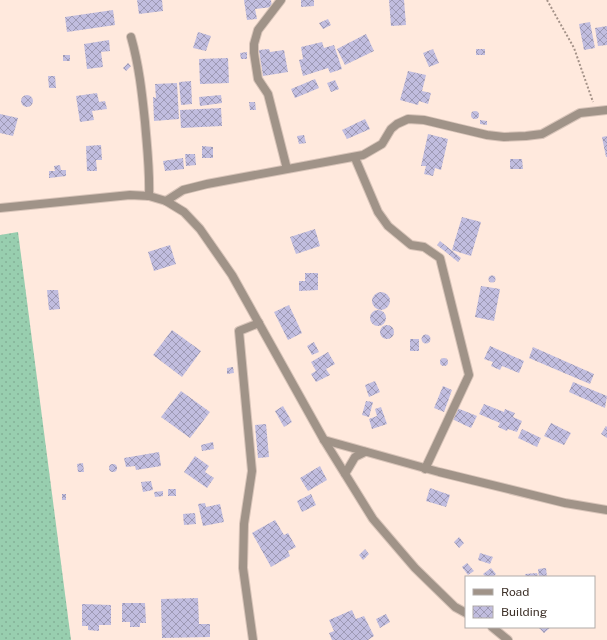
<svg xmlns="http://www.w3.org/2000/svg" width="607" height="640" viewBox="0 0 607 640" font-family="'Public Sans',sans-serif">
<style>
.grass{fill:url(#grass-dots)}
.building{fill:url(#building-cross-hatch)}
.lines{fill:none;stroke-linecap:round;stroke-linejoin:round}
.minor-casing{stroke:#d8c4b9;stroke-width:10}
.tertiary-casing{stroke:#d8c4b9;stroke-width:10}
.path{stroke:#a49288;stroke-width:2;stroke-dasharray:2 2;stroke-linecap:butt}
.minor{stroke:#a09388;stroke-width:8}
.tertiary{stroke:#a09388;stroke-width:8}
</style>
<defs>
<pattern id="grass-dots" width="8" height="8" patternUnits="userSpaceOnUse"><rect width="8" height="8" fill="#98ceaf"/><path d="M2 2h.1M6 6h.1" fill="none" stroke="#84b197" stroke-width="1.8" stroke-linecap="round"/></pattern>
<pattern id="building-cross-hatch" width="8" height="8" patternUnits="userSpaceOnUse"><rect width="8" height="8" fill="#c1bddf"/><path d="M0 0l8 8M0 8l8-8" fill="none" stroke="#9e9ab5"/></pattern>
</defs>
<rect width="100%" height="100%" fill="#ffe9dd"/>
<!-- grass -->
<path class="grass" d="M18 232 71 640H0V235Z"/>
<!-- building -->
<path class="building" d="M137 0H162L163 11 139 14Z
M244 0H271L272 7 255 9 257 19 247 20Z
M301 0H314V6L301 7Z
M389 0H404L406 25 391 26Z
M113 10 115 25 67 32 65 17Z
M328 19 331 25 323 29 319 23Z
M590 22 595 48 584 50 579 24Z
M607 26V45L598 46 595 28Z
M198 32 211 36 206 51 193 48Z
M366 34 374 51 345 65 337 49Z
M109 40 110 51 101 52 103 67 87 69 84 44Z
M322 42 324 48 334 45 342 69 330 73 328 68 303 76 299 60 303 59 301 47Z
M269 49 270 52 284 50 288 72 263 76 259 50Z
M433 49 439 63 429 67 423 53Z
M476 49H485V55H476Z
M247 52V59H241L240 53Z
M63 55H70V61H63Z
M228 58 229 83 200 84 199 59Z
M128 63 131 66 126 71 123 68Z
M408 71 426 75 422 91 431 93 428 104 419 101 418 105 400 100Z
M48 76H55L56 88H49Z
M315 79 319 88 295 98 291 89Z
M335 80 339 89 331 92 327 83Z
M191 81 192 104 181 105 179 82Z
M177 83 179 119 154 121 153 97 156 98 155 84Z
M97 93 99 102 105 101 107 109 92 111 94 120 80 122 76 96Z
M21 101a6 6 0 1 1 12 0a6 6 0 1 1-12 0Z
M221 95 222 103 200 106 199 97Z
M249 102H255L256 110H250Z
M221 108 222 126 181 128 180 110Z
M471 115a4 4 0 1 1 8 0a4 4 0 1 1-8 0Z
M0 114 18 118 13 136 0 133Z
M365 119 370 129 347 139 342 130Z
M480 120 487 121V125L480 124Z
M428 134 448 139 441 170 435 168 433 176 424 174 426 166H421Z
M304 135 306 143 299 144 297 136Z
M607 136V157H606L602 137Z
M101 145 102 160H96L97 171H87L86 146Z
M202 146 213 147V158H202Z
M185 154H195L196 165 186 166Z
M183 158 184 169 165 171 163 161Z
M510 159H522L523 169H510Z
M60 165 61 170H66V176L49 178V171H55L54 166Z
M462 217 481 222 471 256 452 250Z
M315 229 320 246 296 254 290 237Z
M440 241 461 258 458 262 437 245Z
M170 245 176 264 154 271 148 252Z
M305 273H318V290L299 291V281H305Z
M488.5 279a3.5 3.5 0 1 1 7 0a3.5 3.5 0 1 1-7 0Z
M481 286 500 289 494 321 475 317Z
M47 290H58L60 309 49 310Z
M372 301a9 9 0 1 1 18 0a9 9 0 1 1-18 0Z
M289 305 302 333 288 340 274 312Z
M370 318a8 8 0 1 1 16 0a8 8 0 1 1-16 0Z
M380 332a7 7 0 1 1 14 0a7 7 0 1 1-14 0Z
M172 330 201 351 182 377 153 355Z
M421.5 339a4.5 4.5 0 1 1 9 0a4.5 4.5 0 1 1-9 0Z
M410 339H419V351H410Z
M314 342 319 352 312 355 307 346Z
M490 346 524 361 519 373 502 366 500 370 491 366 493 362 484 359Z
M533 347 594 374 590 384 529 358Z
M328 352 335 364 326 369 330 375 316 382 311 374 316 371 311 362Z
M440 362a4 4 0 1 1 8 0a4 4 0 1 1-8 0Z
M233 367 234 373 227 374V368Z
M375 381 380 392 369 397 365 385Z
M573 382 607 396 605 408 569 392Z
M443 386 452 390 444 412 434 408Z
M181 391 210 412 190 438 161 417Z
M366 401 373 402 369 417 362 415Z
M484 404 504 412 505 409 515 413 513 417 522 421 517 432 508 429 507 431 498 427 500 423 479 414Z
M283 406 292 422 284 427 275 411Z
M381 407 387 424 372 429 369 419 377 416 375 409Z
M457 408 477 416 471 428 452 419Z
M551 423 571 433 564 445 544 436Z
M266 424 269 457 258 458 255 425Z
M606 426 607 427V438L601 434Z
M522 429 541 438 537 447 518 438Z
M213 442 214 449 202 451 201 445Z
M159 452 161 466 136 470 135 466 126 467 124 458Z
M195 456 209 466 205 472 214 478 207 488 184 472Z
M83 463 84 472H78L77 464Z
M109 468a4 4 0 1 1 8 0a4 4 0 1 1-8 0Z
M320 466 327 480 308 491 300 478Z
M151 481 153 490 143 492 141 482Z
M430 488 450 495 446 507 426 501Z
M168 489H176V496H168Z
M163 491V496L155 497 154 492Z
M62 494H66V500H62Z
M311 494 316 505 302 512 297 501Z
M205 503 206 507 220 504 224 522 203 526 198 504Z
M195 513 196 524 184 525 183 514Z
M275 520 284 535 288 533 296 547 288 551 290 556 271 567 252 533Z
M459 537 464 543 459 548 454 542Z
M365 549 369 554 363 560 359 555Z
M480 553 493 557 490 564 478 560Z
M467 563 474 571 468 575 462 567Z
M491 568 496 574 493 577H486L483 574Z
M546 568 547 577H539L538 569Z
M537 573 538 577H526L525 574Z
M198 598 199 624H210V637L162 638 161 599Z
M122 603H145L146 623H140V627H130V622H122Z
M82 604 111 605V625H99V631L88 630V626H82Z
M352 610 356 619 364 616 374 636 368 640H332L329 633 334 631 329 620Z
M386 614 390 622 380 628 376 619Z
M538 627H551L544 633Z"/>
<g class="lines">
<defs>
<path id="minor" d="M281 0 258 30 254 44V53L258 79 268 94 287 169
M131 37C139 65 142 93 145 122 147 147 150 171 149 196
M355 158 378 212 388 226 411 245 424 247 440 258 469 375 425 469
M166 201 183 190 207 184 363 155 382 144 391 129 397 124 408 119 424 120 487 135 504 137 526 136 542 134 580 113 607 110
M324 440 439 472 565 503 607 510
M253 640 243 568 244 524 252 471 239 331 259 323"/>
<path id="tertiary" d="M0 208 130 195 149 196 166 201 184 212 200 229 232 275 324 440 373 519 415 568 455 607 466 613
M345 474 355 457 365 452
M492 627 508 640"/>
</defs>
<!-- minor casing -->
<use href="#minor" class="minor-casing"/>
<!-- tertiary casing -->
<use href="#tertiary" class="tertiary-casing"/>
<!-- path -->
<path class="path" d="M547 0 574 48 593 102"/>
<!-- minor -->
<use href="#minor" class="minor"/>
<!-- tertiary -->
<use href="#tertiary" class="tertiary"/>
</g>
<!-- legend -->
<rect x="465" y="576" width="130" height="52" fill="#ffffff" stroke="#b1aca9"/>
<rect x="473" y="589" width="20" height="6" fill="#a09388" stroke="#b1aca9"/>
<text x="501" y="596" font-size="12" fill="#3c2f27">Road</text>
<rect x="473" y="606" width="20" height="12" fill="url(#building-cross-hatch)" stroke="#b1aca9"/>
<text x="501" y="616" font-size="12" fill="#3c2f27">Building</text>
</svg>
